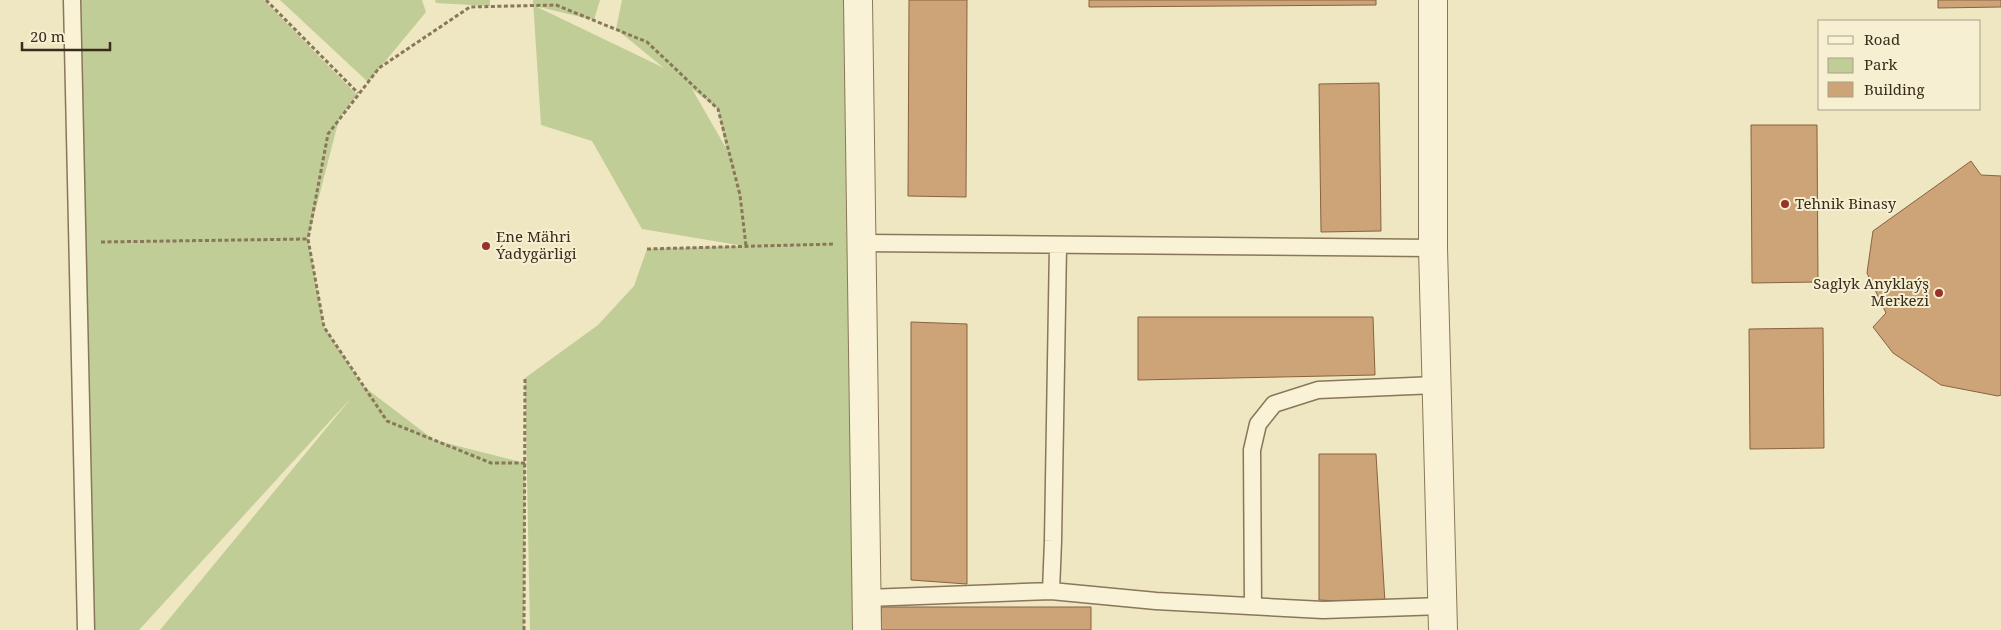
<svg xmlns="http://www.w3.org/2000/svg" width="2001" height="630" viewBox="0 0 2001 630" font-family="'Noto Serif',serif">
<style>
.green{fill:#c1cd96;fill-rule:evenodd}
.building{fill:#cda477;stroke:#88633e}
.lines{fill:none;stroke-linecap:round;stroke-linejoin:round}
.service-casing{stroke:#897759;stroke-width:19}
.minor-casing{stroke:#897759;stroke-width:30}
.path{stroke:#897759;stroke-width:3;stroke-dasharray:4 2.5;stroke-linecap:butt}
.service{stroke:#f9f2d6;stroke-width:16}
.minor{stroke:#f9f2d6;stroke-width:28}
.poi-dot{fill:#993228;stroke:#f6efd2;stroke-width:2}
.labels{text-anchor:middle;stroke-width:4;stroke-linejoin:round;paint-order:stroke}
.poi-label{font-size:15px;fill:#382d1d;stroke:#f6efd2;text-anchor:start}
</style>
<rect width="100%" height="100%" fill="#efe6c2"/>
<!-- green -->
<path class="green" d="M72 0H264L357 95 339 119 308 239 324 327 363 386 434 440 525 463 524 630H160L352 397 139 630H86Z
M280 0H422L426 12 368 82Z
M435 0H490V6L436 3Z
M533 0H600L594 20 535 6 664 68 616 29 622 0H858L867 630H530L525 378 598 325 634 286 647 249 744 246 642 229 592 141 541 125ZM692 89 718 109 726 148Z"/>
<!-- building -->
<path class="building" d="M909 0H967L966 197 908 196Z
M1089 0H1376V5L1089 7Z
M1938 0H2001V7L1938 8Z
M1379 83 1381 231 1321 232 1319 84Z
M1751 125H1817L1818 282 1752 283Z
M1971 161 1981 175 2001 176V395L1998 396 1941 385 1893 353 1873 327 1886 313 1867 273 1873 231Z
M1138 317H1373L1375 375 1138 380Z
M911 322 967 324V584L911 580Z
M1823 328 1824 448 1750 449 1749 329Z
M1319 454H1376L1385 603 1319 600Z
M881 607H1091V630H881Z"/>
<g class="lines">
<defs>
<path id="service" d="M72 0 86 630
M861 243 1433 248
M1051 591 1156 601 1323 610 1443 606
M867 598 1051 591 1053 541 1058 245
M1253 606 1252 450 1258 424 1274 404 1318 390 1436 385"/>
<path id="minor" d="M858 0 867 630
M1433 0V248L1443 630"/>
</defs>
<!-- service casing -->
<use href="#service" class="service-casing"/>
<!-- minor casing -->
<use href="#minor" class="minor-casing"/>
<!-- path -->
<path class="path" d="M266 0 358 93
M101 242 308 239
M647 249 834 244
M525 463H491L387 421 324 327 308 239 328 134 379 68 470 7 556 5 647 42 718 109 740 195 746 246
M524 630 525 378"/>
<!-- service -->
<use href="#service" class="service"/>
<!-- minor -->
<use href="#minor" class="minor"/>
</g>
<!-- markers -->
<g class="poi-dot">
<circle cx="1785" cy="204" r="5"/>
<circle cx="486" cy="246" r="5"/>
<circle cx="1939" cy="293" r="5"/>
</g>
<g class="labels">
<!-- poi labels -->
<g class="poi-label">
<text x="1795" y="209">Tehnik Binasy</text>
<text x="496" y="242">Ene Mähri<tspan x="496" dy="17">Ýadygärligi</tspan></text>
<text x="1929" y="289" text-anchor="end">Saglyk Anyklaýş<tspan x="1929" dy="17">Merkezi</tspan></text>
</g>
</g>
<!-- legend -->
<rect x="1818" y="20" width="162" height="90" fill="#f6efd2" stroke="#aaa18a"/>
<rect x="1828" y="36" width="25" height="8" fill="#f9f2d6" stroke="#aaa18a"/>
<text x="1864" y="45" font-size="15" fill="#382d1d">Road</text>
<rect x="1828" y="58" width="25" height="15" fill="#c1cd96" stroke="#aaa18a"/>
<text x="1864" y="70" font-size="15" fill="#382d1d">Park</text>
<rect x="1828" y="82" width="25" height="15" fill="#cda477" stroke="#aaa18a"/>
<text x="1864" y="95" font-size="15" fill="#382d1d">Building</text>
<!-- scale -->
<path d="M22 42v8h88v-8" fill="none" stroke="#382d1d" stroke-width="2.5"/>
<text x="30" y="42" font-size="15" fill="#382d1d" stroke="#f6efd2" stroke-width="4" paint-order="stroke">20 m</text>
</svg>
